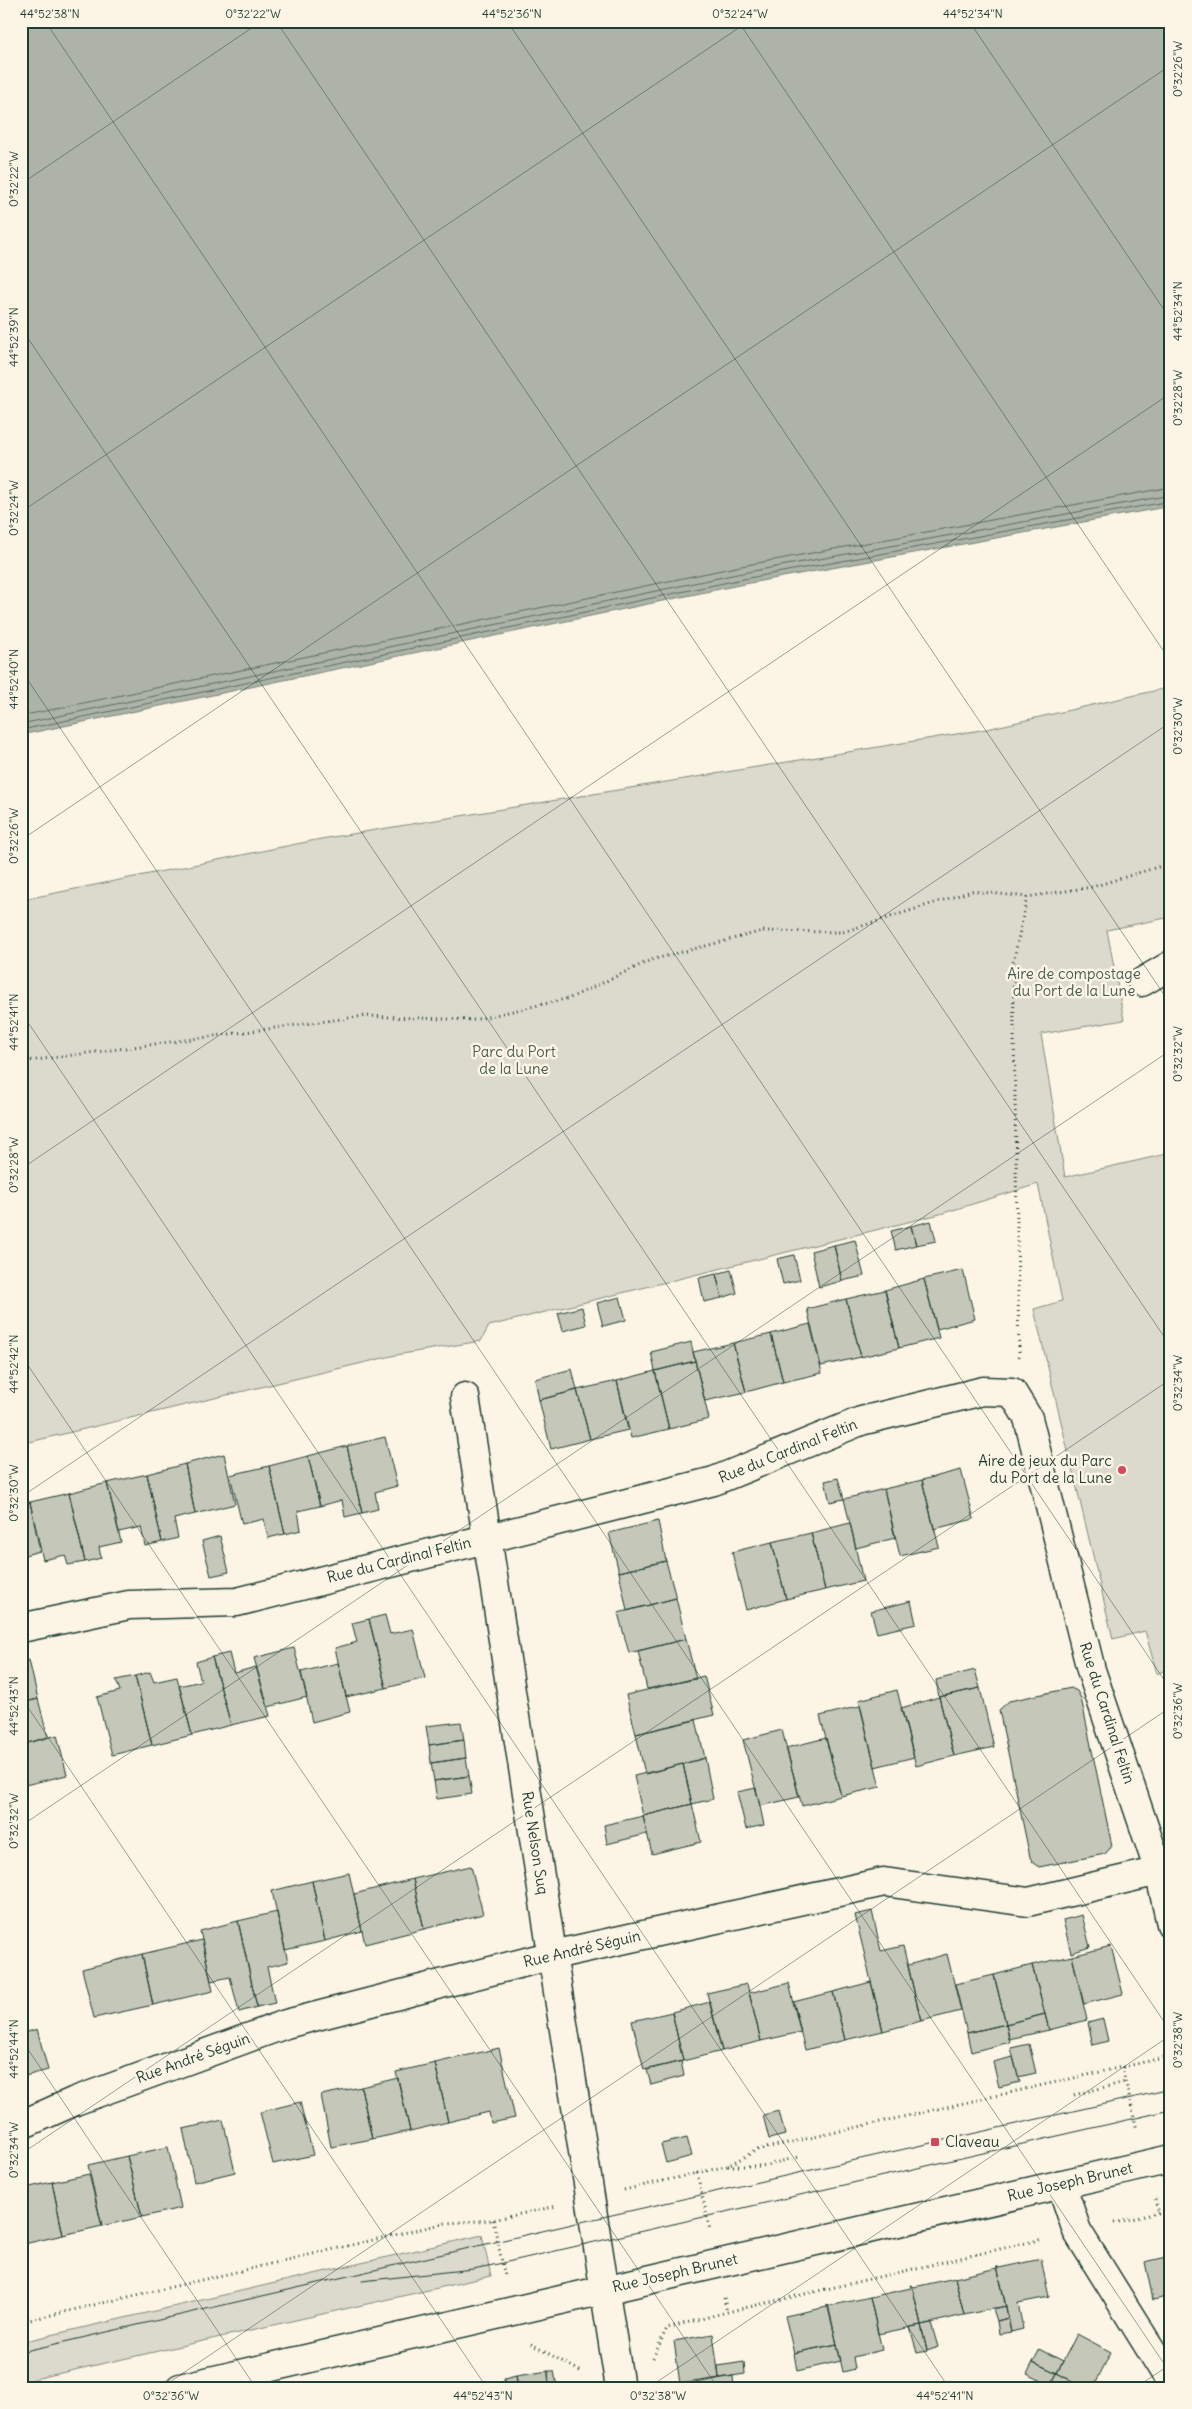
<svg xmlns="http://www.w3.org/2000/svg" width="1192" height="2409" viewBox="0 0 1192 2409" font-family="Delius,sans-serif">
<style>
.green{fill:#dcdacc;stroke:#7e8c80}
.water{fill:#aeb3a7;stroke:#758479}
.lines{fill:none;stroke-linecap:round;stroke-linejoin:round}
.shore{stroke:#586c62;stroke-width:1}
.building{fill:#c5c7b9;stroke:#1f3d34}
.minor-casing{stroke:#1f3d34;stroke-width:31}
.path{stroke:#1f3d34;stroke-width:3;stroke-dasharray:1 4;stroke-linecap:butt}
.minor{stroke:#fcf5e5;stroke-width:28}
.tram{stroke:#1f3d34;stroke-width:1}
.ticks{fill:none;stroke:#1f3d34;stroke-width:1;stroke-opacity:0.45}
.poi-dot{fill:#d1495b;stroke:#fcf5e5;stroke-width:2}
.labels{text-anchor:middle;stroke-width:5;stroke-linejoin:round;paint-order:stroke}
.park-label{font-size:15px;fill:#455c52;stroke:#fcf5e5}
.street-label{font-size:15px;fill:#1f3d34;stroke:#fcf5e5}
.poi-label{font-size:15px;fill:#1f3d34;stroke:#fcf5e5;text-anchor:end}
.neatline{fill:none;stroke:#1f3d34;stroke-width:2}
.ticks-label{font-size:12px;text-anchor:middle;fill:#1f3d34}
</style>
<rect width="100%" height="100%" fill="#fcf5e5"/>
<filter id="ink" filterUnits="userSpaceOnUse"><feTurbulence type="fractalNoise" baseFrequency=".02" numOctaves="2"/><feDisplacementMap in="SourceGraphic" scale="10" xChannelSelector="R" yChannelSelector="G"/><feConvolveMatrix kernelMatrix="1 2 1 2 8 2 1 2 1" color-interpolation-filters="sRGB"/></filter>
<g filter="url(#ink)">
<!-- green -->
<path class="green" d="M1171 687V917L1107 930 1124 1020 1041 1034 1065 1177 1171 1153V1667L1157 1674 1145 1631 1113 1639 1034 1309 1062 1301 1038 1184 940 1214 489 1326 481 1341 396 1355 21 1444V900L321 839 987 729Z
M482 2235 491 2276 21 2382V2342Z"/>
<!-- water -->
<path class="water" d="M21 21H1171V506L739 585 21 735Z"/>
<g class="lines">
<!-- shore -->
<path class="shore" d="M21 716 736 567 1171 487
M21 724 737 574 1171 495
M21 730 738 580 1171 501"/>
</g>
<!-- building -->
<path class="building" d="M931 1221 936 1241 916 1245 911 1226Z
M911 1226 916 1245 896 1250 891 1231Z
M855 1240 864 1276 842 1281 834 1245Z
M834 1245 842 1281 819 1287 811 1251Z
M794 1255 800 1280 783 1284 777 1259Z
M731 1270 737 1293 722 1298 716 1274Z
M963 1270 975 1319 937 1329 924 1279Z
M716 1274 722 1298 704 1302 699 1278Z
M924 1279 939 1338 899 1348 885 1290Z
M885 1290 899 1348 861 1357 846 1299Z
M620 1297 626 1320 603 1326 597 1303Z
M846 1299 861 1357 821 1366 807 1309Z
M582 1307 586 1325 563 1331 558 1313Z
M810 1324 822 1373 783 1382 771 1334Z
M771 1334 783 1382 746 1392 733 1343Z
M691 1342 695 1361 655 1371 651 1352Z
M733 1343 746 1392 705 1401 693 1352Z
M695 1361 709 1419 669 1429 655 1371Z
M572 1369 577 1390 539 1400 535 1379Z
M655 1371 669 1429 631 1438 617 1381Z
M617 1381 628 1430 590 1439 577 1390Z
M577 1390 590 1439 551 1449 539 1400Z
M385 1437 397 1486 375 1492 378 1509 362 1513 347 1446Z
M347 1446 362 1513 345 1517 342 1500 320 1506 308 1456Z
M224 1454 235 1504 195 1514 185 1464Z
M308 1456 320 1506 298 1511 301 1530 285 1534 269 1466Z
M185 1464 195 1514 174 1519 178 1538 162 1542 147 1474Z
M269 1466 285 1534 268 1538 264 1519 242 1524 230 1475Z
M961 1470 974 1519 934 1529 922 1480Z
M147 1474 162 1542 145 1546 141 1527 119 1532 107 1483Z
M838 1478 844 1499 830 1502 825 1481Z
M922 1480 939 1547 900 1556 884 1489Z
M107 1483 121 1542 99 1547 101 1558 85 1562 69 1493Z
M884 1489 895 1538 856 1548 844 1499Z
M69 1493 85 1562 68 1565 65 1555 43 1560 30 1502Z
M30 1502 40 1551 21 1556V1504Z
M658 1521 666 1561 619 1572 609 1533Z
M850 1523 863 1581 825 1590 811 1533Z
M811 1533 825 1590 786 1599 772 1542Z
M220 1536 229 1572 211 1576 202 1541Z
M772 1542 786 1599 746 1610 732 1552Z
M666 1561 676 1598 627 1611 619 1572Z
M676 1598 686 1639 629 1653 618 1613Z
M911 1601 916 1624 877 1633 871 1611Z
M385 1615 390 1634 413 1629 425 1678 386 1688 369 1619Z
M369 1619 386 1688 346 1697 335 1648 357 1642 352 1623Z
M686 1639 696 1679 647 1689 638 1651Z
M294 1648 307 1697 268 1707 254 1658Z
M229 1653 234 1673 256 1667 270 1716 231 1725 212 1657Z
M212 1657 231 1725 192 1735 179 1686 201 1681 196 1662Z
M29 1660 38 1699 21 1703V1661Z
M338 1663 350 1712 312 1722 301 1672Z
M975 1670 980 1688 939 1697 936 1680Z
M150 1672 154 1682 177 1677 192 1735 152 1745 135 1676Z
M135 1676 152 1745 112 1755 97 1697 120 1691 116 1680Z
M704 1676 714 1715 636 1734 626 1695Z
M980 1688 994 1747 954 1756 939 1697Z
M1071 1688 1077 1691 1081 1698 1112 1846 1105 1854 1039 1867 1033 1863 1030 1857 999 1710 1009 1701Z
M897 1690 914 1757 875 1767 859 1700Z
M939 1697 954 1756 916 1766 901 1708Z
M38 1699 48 1737 21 1745V1703Z
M860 1706 880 1787 841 1796 820 1716Z
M696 1720 705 1758 645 1774 636 1734Z
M461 1722 464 1740 429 1745 426 1726Z
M782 1730 799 1797 760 1806 743 1740Z
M57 1735 67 1775 21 1786V1745Z
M826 1738 841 1796 802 1806 786 1748Z
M464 1740 466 1758 431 1763 429 1745Z
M466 1758 469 1776 434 1781 431 1763Z
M705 1758 713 1799 692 1804 683 1764Z
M683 1764 692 1804 643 1816 634 1776Z
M469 1776 472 1794 437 1799 434 1781Z
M756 1788 764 1825 746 1829 737 1792Z
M692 1804 701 1842 652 1854 643 1816Z
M643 1816 647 1834 607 1844 604 1825Z
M471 1866 483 1914 424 1929 413 1879Z
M349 1873 362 1931 325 1941 312 1881Z
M413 1879 424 1929 365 1944 354 1894Z
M312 1881 325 1941 285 1950 272 1891Z
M872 1911 881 1951 903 1946 921 2021 883 2031 855 1915Z
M277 1912 288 1962 267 1967 275 2003 257 2007 238 1921Z
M1082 1915 1090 1947 1071 1953 1063 1920Z
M238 1921 257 2007 239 2012 230 1977 211 1981 200 1931Z
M202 1940 213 1991 153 2005 142 1954Z
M1111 1946 1123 1994 1084 2004 1072 1956Z
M142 1954 153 2005 94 2018 82 1969Z
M947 1954 961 2011 921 2021 908 1965Z
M1072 1956 1087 2020 1049 2030 1032 1965Z
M1032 1965 1045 2014 1006 2024 994 1975Z
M994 1975 1006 2024 967 2033 955 1984Z
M871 1982 883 2031 845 2040 833 1992Z
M789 1983 801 2032 761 2041 749 1993Z
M747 1984 761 2041 722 2051 707 1993Z
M833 1992 845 2040 805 2050 793 2002Z
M710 2002 722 2051 683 2061 672 2012Z
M672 2012 683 2061 644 2070 632 2021Z
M1045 2014 1049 2030 1009 2039 1006 2024Z
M21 2015 26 2032 21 2034Z
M1103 2019 1108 2041 1093 2045 1088 2023Z
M1006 2024 1010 2042 971 2052 967 2033Z
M37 2029 48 2070 21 2077V2034Z
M1029 2044 1036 2073 1018 2077 1011 2048Z
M499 2048 515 2118 491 2123 489 2112 448 2122 435 2063Z
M1013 2057 1020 2082 999 2087 993 2062Z
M681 2061 684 2076 651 2085 647 2070Z
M435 2063 448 2122 410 2131 396 2072Z
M398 2078 410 2131 372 2139 361 2087Z
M361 2087 372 2139 331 2147 321 2095Z
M300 2102 313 2155 273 2164 260 2112Z
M779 2111 785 2135 769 2139 763 2115Z
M223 2120 235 2172 194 2182 183 2129Z
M687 2138 692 2156 666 2163 661 2144Z
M168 2147 181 2208 142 2217 127 2156Z
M127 2156 142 2217 102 2226 88 2165Z
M89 2174 102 2226 63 2235 52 2182Z
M52 2182 63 2235 24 2244 21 2234V2189Z
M1171 2256V2296L1153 2300 1145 2262Z
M1041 2259 1049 2297 1018 2303 1023 2329 1011 2332 997 2266 999 2268Z
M997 2266 1006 2306 964 2315 955 2278 997 2268Z
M955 2278 964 2315 921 2325 912 2285 914 2287Z
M910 2285H912L921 2325 878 2334 870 2297 911 2288Z
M870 2297 882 2350 853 2357 855 2369 843 2372 828 2304 829 2306Z
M827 2304 837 2344 794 2353 785 2316 827 2307Z
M1006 2306 1008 2318 997 2321 993 2309Z
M1008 2318 1011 2332 999 2334 997 2321Z
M931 2323 938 2347 927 2351 921 2325Z
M921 2325 927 2351 917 2353 910 2327Z
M713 2334 719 2378 680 2384 674 2341Z
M1077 2334 1111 2352 1093 2388H1085L1057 2373Z
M837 2344 841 2361 797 2371 794 2353Z
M1040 2349 1063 2361 1057 2373 1033 2362Z
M744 2362 745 2374 719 2378 718 2366Z
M1033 2362 1057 2373 1051 2385 1027 2374Z
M548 2371H554L557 2387 549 2388Z
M548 2371 549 2388H557H518L516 2376Z
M1057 2373 1085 2388H1050Z
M516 2376 518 2388H505L504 2379Z
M733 2376 734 2388H682L679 2386Z"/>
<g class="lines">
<defs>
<path id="minor" d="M1142 982 1171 965
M465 1397 620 2388
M21 1628 129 1605 237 1602 714 1481 861 1421 983 1391 1012 1392 1028 1418 1091 1670 1159 1871 1171 1924
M21 2125 75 2101 286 2024 553 1955 884 1882 1028 1902 1159 1871
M1061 2184 1077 2231 1171 2382
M180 2388 1171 2159"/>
</defs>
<!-- minor casing -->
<use href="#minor" class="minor-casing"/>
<!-- path -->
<path class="path" d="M21 1062 364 1016 473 1020 570 998 651 960 763 931 843 932 972 891 1027 897 1092 887 1171 863
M1019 1357 1013 964 1027 897
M1122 2067 1137 2130
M1074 2095 1125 2082
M728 2166H762L799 2157
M697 2173 710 2230
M624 2190 727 2166 757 2150 1171 2056
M1155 2199 1159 2213
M493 2220 505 2276
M1114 2223 1171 2210
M724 2298 727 2312
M21 2322 446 2223 493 2220 557 2206
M531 2344 580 2371
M653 2358 667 2328 727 2312 1043 2239
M31 2388 60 2382 61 2388"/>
<!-- minor -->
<use href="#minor" class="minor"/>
<!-- tram -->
<path class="tram" d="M362 2281 473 2269 503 2263 1171 2110
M21 2352 594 2219 1171 2089"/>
</g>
</g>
<!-- ticks -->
<path class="ticks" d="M45 21 1171 1690M276 21 1171 1347M507 21 1171 1005M738 21 1171 662M969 21 1171 320M21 184 262 21M21 328 1171 2032M21 512 749 21M21 670 1171 2374M21 840 1171 65M21 1012 949 2388M21 1169 1171 393M21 1355 718 2388M21 1497 1171 722M21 1697 487 2388M21 1826 1171 1050M21 2039 256 2388M21 2154 1171 1379M21 2382 25 2388M161 2388 1171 1707M648 2388 1171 2035M1135 2388 1171 2364"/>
<!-- markers -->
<g class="poi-dot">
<circle cx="1122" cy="1470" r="5"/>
<rect x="930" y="2137" width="10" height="10" rx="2.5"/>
</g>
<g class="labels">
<!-- park labels -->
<g class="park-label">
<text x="1074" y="979">Aire de compostage<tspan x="1074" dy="17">du Port de la Lune</tspan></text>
<text x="514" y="1057">Parc du Port<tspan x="514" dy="17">de la Lune</tspan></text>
</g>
<!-- street labels -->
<g class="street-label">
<text transform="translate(788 1451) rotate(-22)" y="5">Rue du Cardinal Feltin</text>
<text transform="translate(399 1560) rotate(-14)" y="5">Rue du Cardinal Feltin</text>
<text transform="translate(1107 1713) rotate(72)" y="5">Rue du Cardinal Feltin</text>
<text transform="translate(535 1843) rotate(81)" y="5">Rue Nelson Suq</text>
<text transform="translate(582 1949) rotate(-13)" y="5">Rue André Séguin</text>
<text transform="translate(193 2058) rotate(-20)" y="5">Rue André Séguin</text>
<text transform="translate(1070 2182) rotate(-13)" y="5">Rue Joseph Brunet</text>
<text transform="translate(675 2273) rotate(-13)" y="5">Rue Joseph Brunet</text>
</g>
<!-- poi labels -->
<g class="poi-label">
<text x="1112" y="1466">Aire de jeux du Parc<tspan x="1112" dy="17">du Port de la Lune</tspan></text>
<text x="945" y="2147" text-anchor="start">Claveau</text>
</g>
</g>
<!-- margin -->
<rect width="1192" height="2409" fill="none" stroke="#fcf5e5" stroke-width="55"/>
<rect x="28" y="28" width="1136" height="2354" class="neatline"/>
<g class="ticks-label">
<text x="50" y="18">44°52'38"N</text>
<text x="253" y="18">0°32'22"W</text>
<text x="512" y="18">44°52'36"N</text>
<text x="740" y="18">0°32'24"W</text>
<text x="973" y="18">44°52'34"N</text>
<text transform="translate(1178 69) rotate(-90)" y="4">0°32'26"W</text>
<text transform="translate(14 179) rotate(-90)" y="4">0°32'22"W</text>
<text transform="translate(1178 311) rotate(-90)" y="4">44°52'34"N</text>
<text transform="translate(14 337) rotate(-90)" y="4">44°52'39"N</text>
<text transform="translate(1178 398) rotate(-90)" y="4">0°32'28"W</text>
<text transform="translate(14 508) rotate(-90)" y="4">0°32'24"W</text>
<text transform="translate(14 679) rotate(-90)" y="4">44°52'40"N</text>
<text transform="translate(1178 726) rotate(-90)" y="4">0°32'30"W</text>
<text transform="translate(14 836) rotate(-90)" y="4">0°32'26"W</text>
<text transform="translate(14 1022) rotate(-90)" y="4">44°52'41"N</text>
<text transform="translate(1178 1054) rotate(-90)" y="4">0°32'32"W</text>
<text transform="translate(14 1165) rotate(-90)" y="4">0°32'28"W</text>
<text transform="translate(14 1364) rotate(-90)" y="4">44°52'42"N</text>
<text transform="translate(1178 1383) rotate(-90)" y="4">0°32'34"W</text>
<text transform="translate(14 1493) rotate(-90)" y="4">0°32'30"W</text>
<text transform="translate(14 1706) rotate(-90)" y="4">44°52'43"N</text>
<text transform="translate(1178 1711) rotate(-90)" y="4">0°32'36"W</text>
<text transform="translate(14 1821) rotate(-90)" y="4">0°32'32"W</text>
<text transform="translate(1178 2040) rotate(-90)" y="4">0°32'38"W</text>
<text transform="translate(14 2049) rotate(-90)" y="4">44°52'44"N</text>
<text transform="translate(14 2150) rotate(-90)" y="4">0°32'34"W</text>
<text x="171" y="2400">0°32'36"W</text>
<text x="483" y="2400">44°52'43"N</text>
<text x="658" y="2400">0°32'38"W</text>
<text x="945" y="2400">44°52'41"N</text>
</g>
</svg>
